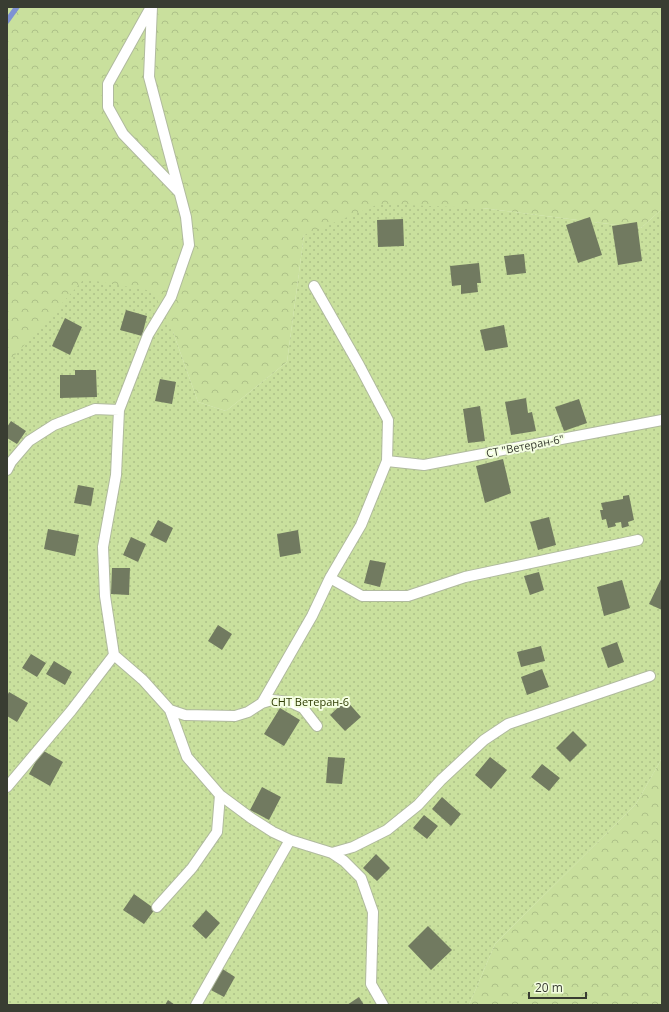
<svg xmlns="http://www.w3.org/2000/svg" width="669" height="1012" viewBox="0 0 669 1012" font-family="'Open Sans',sans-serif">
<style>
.forest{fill:url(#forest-crowns)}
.garden{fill:url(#garden-dots)}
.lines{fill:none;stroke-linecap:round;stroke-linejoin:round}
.stream{stroke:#7e91d4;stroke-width:5.5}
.building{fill:#717a60}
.lane-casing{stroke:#b0ba9e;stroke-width:12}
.lane{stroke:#fff;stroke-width:10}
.labels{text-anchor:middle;stroke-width:4;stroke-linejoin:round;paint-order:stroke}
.street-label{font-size:11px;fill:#393d32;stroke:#f4fee1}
.park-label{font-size:11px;fill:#303e05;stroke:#f4fee1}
</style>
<defs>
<pattern id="forest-crowns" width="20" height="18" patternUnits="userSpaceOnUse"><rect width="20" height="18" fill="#c9e09d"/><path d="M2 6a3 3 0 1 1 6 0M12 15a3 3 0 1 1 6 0" fill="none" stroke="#adc188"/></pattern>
<pattern id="garden-dots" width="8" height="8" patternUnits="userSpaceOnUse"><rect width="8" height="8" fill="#c9e09d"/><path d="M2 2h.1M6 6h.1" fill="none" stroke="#adc188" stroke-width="1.8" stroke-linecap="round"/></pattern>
</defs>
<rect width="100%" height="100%" fill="#e6f1d4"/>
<!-- forest -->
<path class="forest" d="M7 7H662V209L641 228 482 208 304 235 287 362 226 411 198 402 173 332 7 364Z
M662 758V1005H469L495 944 636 804Z"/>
<!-- garden -->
<path class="garden" d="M379 204 482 208 641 228 662 209V758L636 804 495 944 469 1005H7V364L84 279 152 291 173 332 198 402 226 411 287 362 304 235Z"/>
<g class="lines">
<!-- stream -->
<path class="stream" d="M7 21 17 7"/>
</g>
<!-- building -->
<path class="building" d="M590 217 602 255 578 263 566 225Z
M403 219 404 246 378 247 377 220Z
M637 222 642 261 618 265 612 226Z
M524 254 526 273 507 275 504 256Z
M479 263 481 283H477L478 292 461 294V285L452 286 450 266Z
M126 310 147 316 142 336 120 330Z
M65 318 82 327 70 355 52 346Z
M504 325 508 347 485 351 480 330Z
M75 370H96L97 397 60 398V375H75Z
M160 379 176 382 172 404 155 401Z
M526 398 528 413 532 412 536 431 511 435 505 402Z
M579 399 587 423 564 431 555 407Z
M480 406 485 441 468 443 463 409Z
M11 421 26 431 17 444 7 438V427Z
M503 459 511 493 485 503 476 466Z
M78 485 94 488 91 506 74 503Z
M629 495 634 520 628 522 629 526 622 528 621 522 615 523 616 526 608 528 606 519 602 520 600 510H603L601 503 623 499V496Z
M549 517 556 545 538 550 530 522Z
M158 520 173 528 166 543 150 535Z
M48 529 79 535 75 556 44 549Z
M298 530 301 553 280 557 277 534Z
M131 537 146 544 138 562 123 555Z
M370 560 386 563 380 587 364 583Z
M112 568H130L129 595 111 594Z
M539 572 544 590 530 595 524 576Z
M662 577V610L649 604Z
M622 580 630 608 604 616 597 587Z
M218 625 232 634 222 650 208 641Z
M617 642 624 662 608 668 601 648Z
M541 646 545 661 521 667 517 652Z
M31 654 46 663 37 677 22 668Z
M54 661 72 672 65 685 46 674Z
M542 669 549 687 527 695 521 677Z
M9 692 28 703 17 722 7 716V696Z
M346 700 361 717 345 731 330 715Z
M280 708 300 720 284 746 264 734Z
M573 731 587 745 570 762 556 748Z
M42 750 63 762 50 786 29 774Z
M328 757 345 758 342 784 326 783Z
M490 757 507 770 491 789 475 775Z
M542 764 560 778 549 791 531 777Z
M262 787 281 797 269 820 250 810Z
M442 797 461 814 451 826 432 809Z
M424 815 438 826 427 839 413 828Z
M376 854 390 868 377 881 363 868Z
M134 894 155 909 144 924 123 910Z
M206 910 220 923 206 939 192 926Z
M428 926 452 950 431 970 408 946Z
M221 968 235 977 224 997 209 989Z
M359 997 364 1005H347Z
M168 1000 175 1005H165Z"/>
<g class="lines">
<defs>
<path id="lane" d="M151 7 108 84V107L123 134 179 192
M387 461 424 465 662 420
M7 470 11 462 29 441 54 425 95 409 119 410
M330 578 362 596H408L465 577 638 540
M114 655 143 680 170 710 187 757 220 795 251 818 273 832 290 840 332 853 344 861 361 878 373 912 371 984 383 1005
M262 703 312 616 330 578 361 525 387 461 388 420 359 365 314 286
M170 710 185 715 235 716 248 712 262 703 272 700 290 702 303 708 317 726
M7 787 71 711 114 655 105 596 103 547 116 475 119 410 148 335 171 297 189 245 186 217 149 77 152 7
M332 853 353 847 387 830 418 805 441 780 484 740 508 724 650 676
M157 907 192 868 217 832 220 795
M196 1005 290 840"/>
</defs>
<!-- lane casing -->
<use href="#lane" class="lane-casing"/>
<!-- lane -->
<use href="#lane" class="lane"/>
</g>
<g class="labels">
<!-- street labels -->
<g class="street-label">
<text transform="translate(525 446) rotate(-11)" y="4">СТ "Ветеран-6"</text>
</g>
<!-- park labels -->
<g class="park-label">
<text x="310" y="706">СНТ Ветеран-6</text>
</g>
</g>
<!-- border -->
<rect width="669" height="1012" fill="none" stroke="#393d32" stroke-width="16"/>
<!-- scale -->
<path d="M529 992v6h57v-6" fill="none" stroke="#393d32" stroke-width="2"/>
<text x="535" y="992" font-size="12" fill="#393d32" stroke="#f4fee1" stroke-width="3" paint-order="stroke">20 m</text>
</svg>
